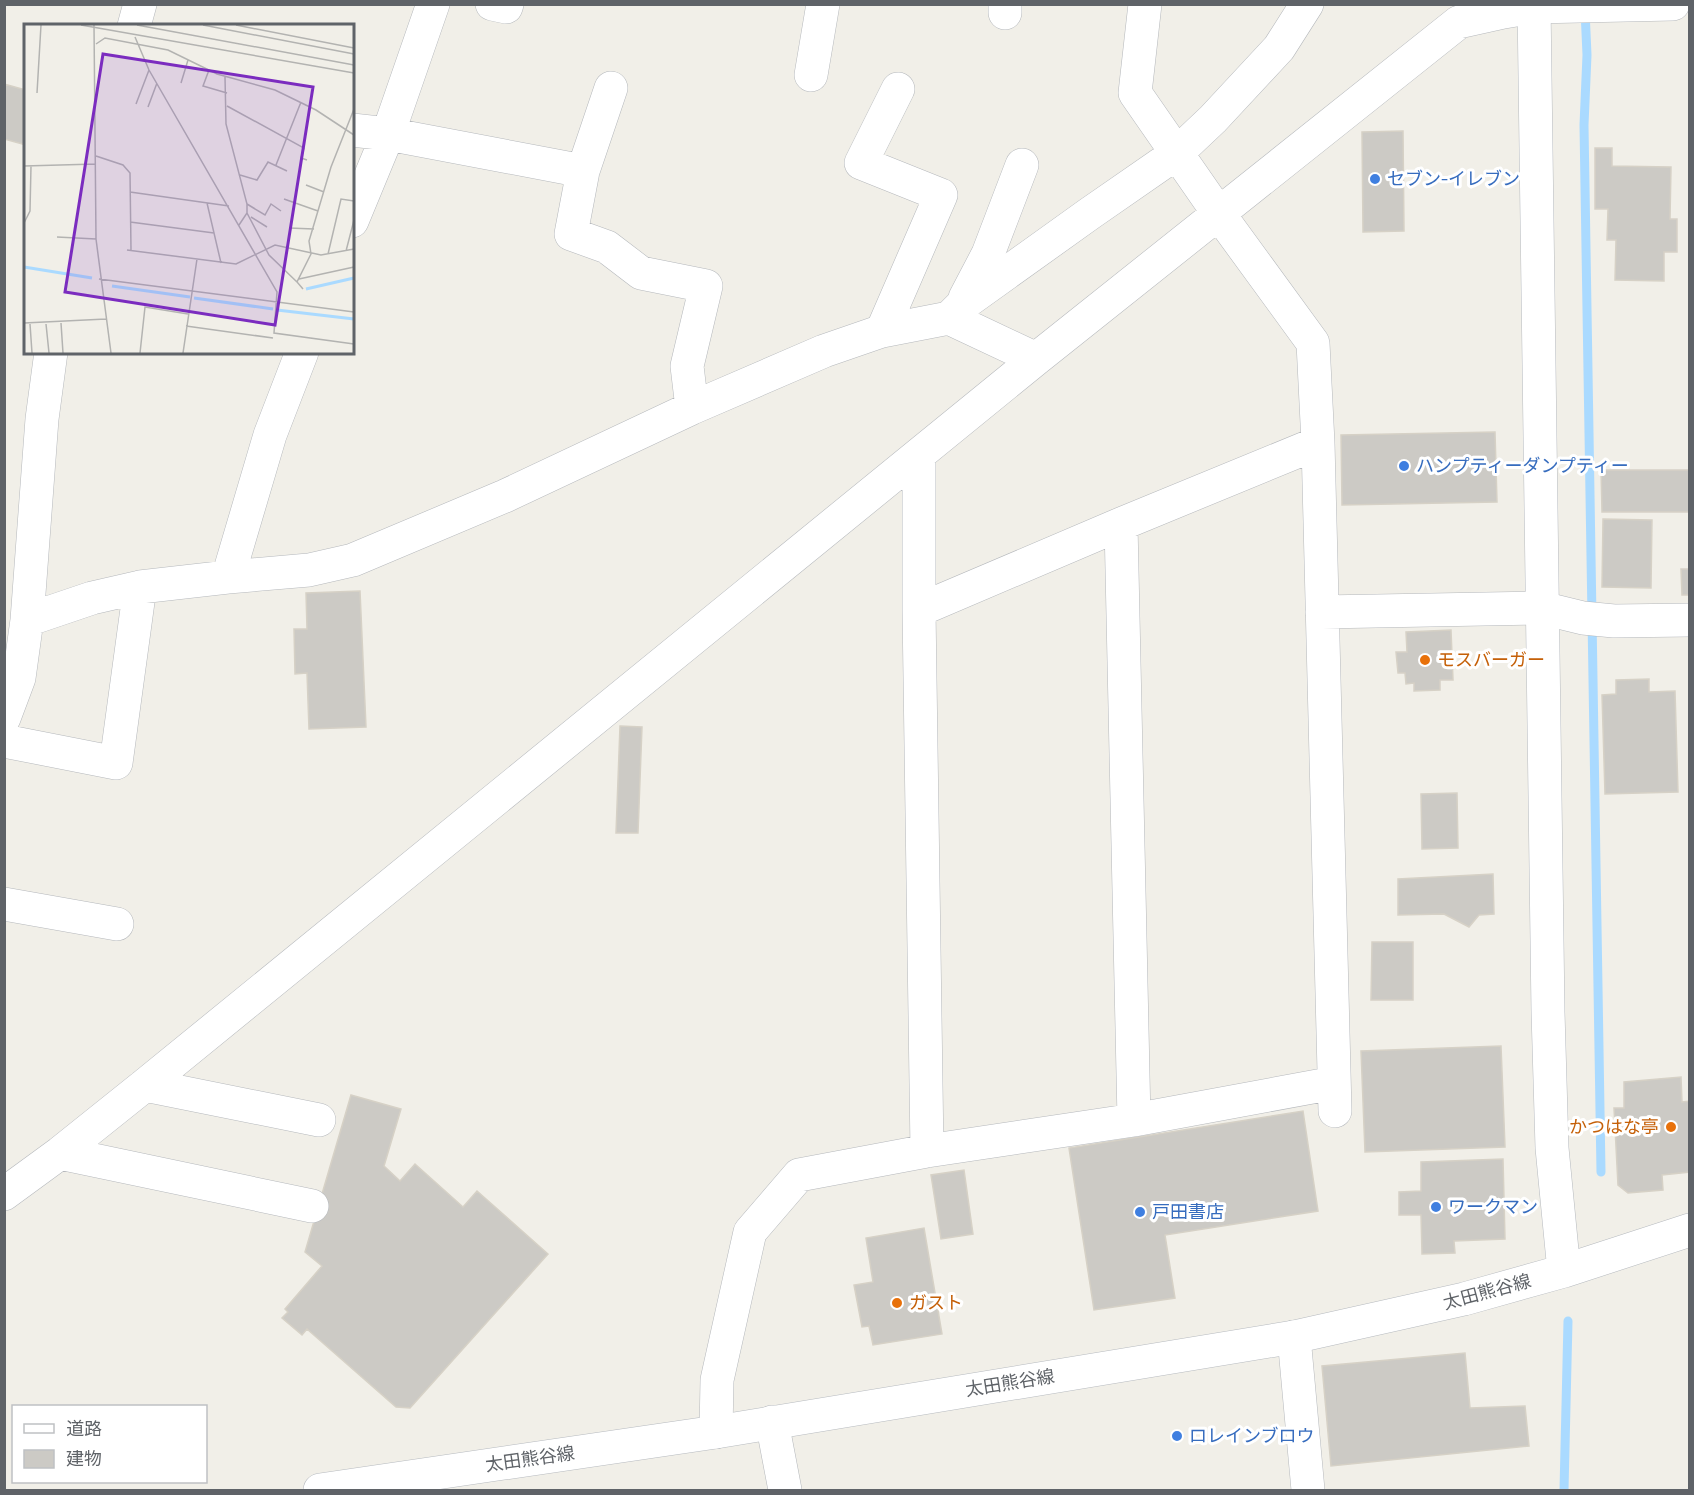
<svg xmlns="http://www.w3.org/2000/svg" width="1694" height="1495" viewBox="0 0 1694 1495" font-family="Barlow,'Noto Sans JP',sans-serif">
<style>
.lines{fill:none;stroke-linecap:round;stroke-linejoin:round}
.stream{stroke:#aadaff;stroke-width:9}
.building{fill:#cccac5;stroke:#d6d1c6;stroke-width:1.5}
.street-casing{stroke:#b5b8bc;stroke-width:34}
.secondary-casing{stroke:#b6babf;stroke-width:34}
.street{stroke:#fff;stroke-width:33}
.secondary{stroke:#fff;stroke-width:33}
.shop-dot{fill:#3f7fe0;stroke:#fff;stroke-width:2}
.food-dot{fill:#e8710a;stroke:#fff;stroke-width:2}
.labels{text-anchor:middle;stroke-width:6;stroke-linejoin:round;paint-order:stroke}
.shop-label{font-size:18px;fill:#366cbe;stroke:#fff;text-anchor:start}
.food-label{font-size:18px;fill:#c56008;stroke:#fff;text-anchor:start}
.street-label{font-size:18px;fill:#5f6368;stroke:#fff}
.inset-river{fill:none;stroke:#aadaff;stroke-width:3}
.inset-road{fill:none;stroke:#b3b3b1;stroke-width:1.5}
.view{fill:#7b2cbf;fill-opacity:0.15;stroke:#7b2cbf;stroke-width:3}
.inset-edge{fill:none;stroke:#5f6368;stroke-width:3}
</style>
<rect width="100%" height="100%" fill="#f1efe8"/>
<g class="lines">
<!-- stream -->
<path class="stream" d="M1585 10 1587 55 1584 125 1601 1172
M1564 1490 1568 1321"/>
</g>
<!-- building -->
<path class="building" d="M4 84 26 90V145L4 139Z
M1403 131 1404 231 1363 232 1362 132Z
M1595 148H1612V166L1671 167 1670 219H1677V252H1664V281L1615 280 1616 240H1607L1608 209H1595Z
M1495 432 1497 502 1342 505 1341 435Z
M1601 470H1690V512H1602Z
M1603 519 1652 520 1651 588 1602 587Z
M1681 569H1690V595H1682Z
M360 591 366 727 309 729 307 673 295 674 294 629H307L306 593Z
M1451 630 1453 680H1440V690L1414 691V683L1406 684 1405 673H1398L1396 652H1407L1406 632Z
M1649 679V692L1675 691 1678 792 1605 794 1602 695 1616 694V680Z
M620 726 642 727 638 833H616Z
M1457 793 1458 848 1422 849 1421 794Z
M1493 874 1494 914 1479 915 1469 927 1444 914 1398 915V879Z
M1372 942H1413V1000H1371Z
M1501 1046 1505 1147 1365 1152 1361 1051Z
M1681 1077 1682 1102 1690 1101V1172L1662 1175 1663 1190 1628 1193 1618 1185 1614 1108H1624V1082Z
M351 1095 401 1109 384 1166 400 1181 415 1164 463 1207 477 1191 548 1254 410 1408 396 1407 307 1329 302 1335 282 1318 288 1312 285 1309 322 1266 305 1252Z
M1303 1111 1318 1211 1165 1235 1175 1298 1094 1310 1069 1148Z
M1503 1159 1505 1239 1454 1241 1455 1253 1422 1254 1421 1215H1399V1192L1421 1191V1162Z
M964 1170 973 1234 941 1239 931 1175Z
M924 1228 942 1334 873 1345 869 1326 862 1327 854 1285 873 1282 866 1238Z
M1465 1353 1470 1408 1525 1406 1529 1446 1331 1466 1322 1366Z"/>
<g class="lines">
<defs>
<path id="street" d="M492 4 506 7 507 4
M1145 4 1135 93 1219 214 1313 343 1318 443 1335 1111
M1005 13V4
M134 26 140 4
M811 75 823 4
M611 88 583 171 571 234 607 247 641 273 706 286 687 366 692 408
M352 130 388 134 583 171
M352 221 388 134 433 4
M965 298 988 254 1022 165
M949 318 962 305 1089 214 1177 153 1213 119 1279 48 1307 4
M882 331 941 195 861 163 898 89
M919 455V610L927 1151
M1121 524 1134 1120
M228 577 270 435 302 352
M919 610 1121 524 1318 443
M1322 612 1542 608 1583 618 1614 621 1690 620
M27 620 92 598 140 587 228 577 309 570 353 560 505 496 692 408 824 351 882 331 949 318 1036 359
M4 718 19 678 27 620 42 419 51 352
M4 741 116 763 140 587
M4 904 117 924
M145 1085 319 1120
M60 1153 312 1206
M4 1194 60 1153 145 1085 1036 359 1459 22 1504 12 1534 7 1673 4
M1294 1337 1308 1490
M772 1422 785 1490
M716 1432 717 1380 750 1232 799 1175 927 1151 1134 1120 1334 1083"/>
<path id="secondary" d="M1534 4 1548 1012 1552 1148 1564 1271
M320 1490 716 1432 1294 1337 1464 1299 1564 1271 1690 1230"/>
</defs>
<!-- street casing -->
<use href="#street" class="street-casing"/>
<!-- secondary casing -->
<use href="#secondary" class="secondary-casing"/>
<!-- street -->
<use href="#street" class="street"/>
<!-- secondary -->
<use href="#secondary" class="secondary"/>
</g>
<!-- markers -->
<g class="shop-dot">
<circle cx="1375" cy="179" r="6"/>
<circle cx="1404" cy="466" r="6"/>
<circle cx="1436" cy="1207" r="6"/>
<circle cx="1140" cy="1212" r="6"/>
<circle cx="1177" cy="1436" r="6"/>
</g>
<g class="food-dot">
<circle cx="1425" cy="660" r="6"/>
<circle cx="1671" cy="1127" r="6"/>
<circle cx="897" cy="1303" r="6"/>
</g>
<g class="labels">
<!-- shop labels -->
<g class="shop-label">
<text x="1387" y="185">セブン-イレブン</text>
<text x="1416" y="472">ハンプティーダンプティー</text>
<text x="1448" y="1213">ワークマン</text>
<text x="1152" y="1218">戸田書店</text>
<text x="1189" y="1442">ロレインブロウ</text>
</g>
<!-- food labels -->
<g class="food-label">
<text x="1437" y="666">モスバーガー</text>
<text x="1659" y="1133" text-anchor="end">かつはな亭</text>
<text x="909" y="1309">ガスト</text>
</g>
<!-- street labels -->
<g class="street-label">
<text transform="translate(1487 1292) rotate(-15)" y="6">太田熊谷線</text>
<text transform="translate(1010 1383) rotate(-9)" y="6">太田熊谷線</text>
<text transform="translate(530 1459) rotate(-8)" y="6">太田熊谷線</text>
</g>
</g>
<!-- overview -->
<g transform="translate(24 24)">
<rect width="330" height="330" fill="#f1efe8"/>
<path class="inset-river" d="M0 243 68 254M88 262 166 273M282 265 330 254M170 274 249 285M253 286 330 295"/>
<path class="inset-road" d="M57 1 330 49M70 1 72 215 87 329M113 1 330 41M179 1 330 30M212 1 330 24M111 13 125 46 253 268 250 309 330 320M72 20 81 14 144 26 193 50 251 66 292 86 330 111M185 46 179 62 203 69M201 53 202 100 223 180V189L215 201M157 59 164 36M13 69 17 1M112 80 125 46M203 82 280 124 277 134 283 136M124 83 133 59M72 132 99 141 106 149 107 226M252 141 277 78M0 142 72 140M216 151 233 156 244 138 263 147M282 161 300 168M106 168 205 182M260 175 294 187M183 179 197 239M223 180 241 191 247 180 257 187M223 189 245 231 273 258M227 193 243 203M106 198 190 209M0 199 6 187 7 142M265 204 290 205M33 213 72 215M103 226 212 240 251 221 297 231 330 225M322 227 330 196M304 230 317 175 330 177M75 255 330 288M275 255 330 243M279 265 273 258 287 230 285 217 307 143 330 85M0 299 82 295M37 299 39 329M6 300 8 329M22 300 25 329M162 302 249 314M116 329 121 283 164 290M159 329 173 235"/>
<path class="view" d="M79 30 289 63 251 301 41 268Z"/>
<rect width="330" height="330" class="inset-edge"/>
</g>
<!-- border -->
<rect width="1694" height="1495" fill="none" stroke="#5f6368" stroke-width="12"/>
<!-- legend -->
<rect x="12" y="1405" width="195" height="78" fill="#ffffff" stroke="#bfc1c3" stroke-width="1.5"/>
<rect x="24" y="1424" width="30" height="9" fill="#ffffff" stroke="#bfc1c3" stroke-width="1.5"/>
<text x="66" y="1435" font-size="18" fill="#5f6368">道路</text>
<rect x="24" y="1450" width="30" height="18" fill="#cccac5" stroke="#bfc1c3" stroke-width="1.5"/>
<text x="66" y="1465" font-size="18" fill="#5f6368">建物</text>
</svg>
